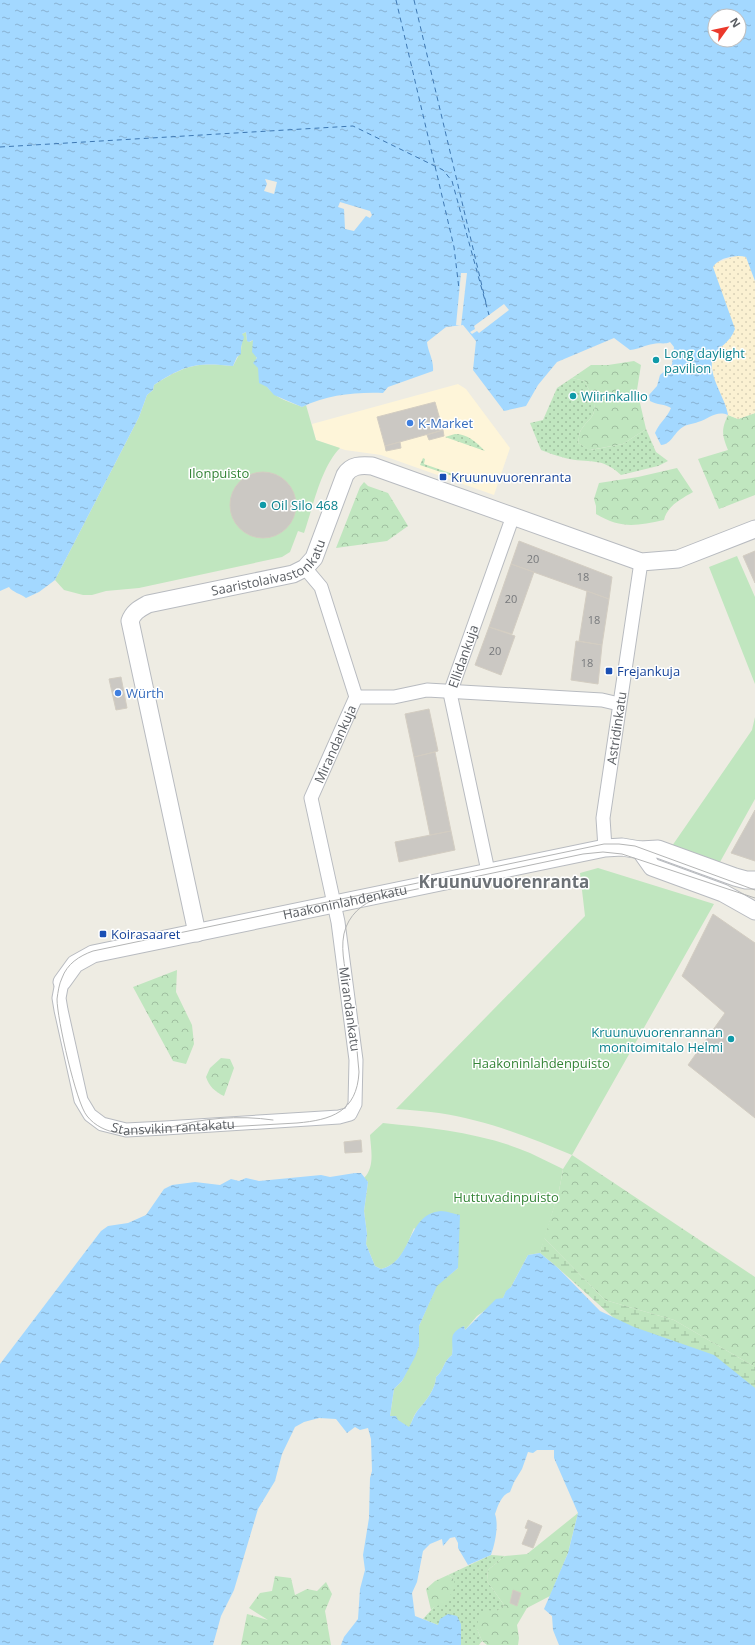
<svg xmlns="http://www.w3.org/2000/svg" width="755" height="1645" viewBox="0 0 755 1645" font-family="'Open Sans',sans-serif">
<style>
.commercial{fill:#fef5d9}
.grass{fill:url(#grass-dots)}
.forest{fill:url(#forest-crowns)}
.wetland{fill:url(#wetland-marsh)}
.sand{fill:url(#sand-dots)}
.park{fill:#c0e6bf}
.water{fill:url(#water-ripples);fill-rule:evenodd}
.pier{fill:#eeece3}
.lines{fill:none;stroke-linecap:round;stroke-linejoin:round}
.ferry{stroke:#3e78b3;stroke-width:1;stroke-dasharray:5 4;stroke-linecap:butt}
.building{fill:#cbc8c3;stroke:#d3cdc2}
.minor-casing{stroke:#b8bbc0;stroke-width:15}
.tertiary-casing{stroke:#b8bbc0;stroke-width:19}
.minor{stroke:#fff;stroke-width:13}
.tertiary{stroke:#fff;stroke-width:17}
.tram{stroke:#b4b5b5;stroke-width:1}
.culture-dot{fill:#0f9aa8;stroke:#fff;stroke-width:1.5}
.shop-dot{fill:#3f7fe0;stroke:#fff;stroke-width:1.5}
.transit-dot{fill:#1a4fb4;stroke:#fff;stroke-width:1.5}
.labels{text-anchor:middle;stroke-width:3;stroke-linejoin:round;paint-order:stroke}
.number-label{font-size:11px;fill:#77797c}
.culture-label{font-size:13px;fill:#0d838f;stroke:#fff;text-anchor:start}
.shop-label{font-size:13px;fill:#366cbe;stroke:#fff;text-anchor:start}
.park-label{font-size:13px;fill:#338436;stroke:#fff}
.transit-label{font-size:13px;fill:#164399;stroke:#fff;text-anchor:start}
.street-label{font-size:13px;fill:#5b5f64;stroke:#fff}
.district-label{font-size:17px;font-weight:bold;fill:#6c7176;stroke:#fff}
</style>
<defs>
<pattern id="grass-dots" width="8" height="8" patternUnits="userSpaceOnUse"><rect width="8" height="8" fill="#c0e6bf"/><path d="M2 2h.1M6 6h.1" fill="none" stroke="#9fbe9f" stroke-width="1.8" stroke-linecap="round"/></pattern>
<pattern id="forest-crowns" width="20" height="18" patternUnits="userSpaceOnUse"><rect width="20" height="18" fill="#c0e6bf"/><path d="M2 6a3 3 0 1 1 6 0M12 15a3 3 0 1 1 6 0" fill="none" stroke="#9fbe9f"/></pattern>
<pattern id="wetland-marsh" width="20" height="14" patternUnits="userSpaceOnUse"><rect width="20" height="14" fill="#c0e6bf"/><path d="M1 5h8M5 5V1M11 12h8M15 12V8" fill="none" stroke="#9fbe9f"/></pattern>
<pattern id="sand-dots" width="8" height="8" patternUnits="userSpaceOnUse"><rect width="8" height="8" fill="#fbf1d2"/><path d="M2 2h.1M6 6h.1" fill="none" stroke="#d9d1b7" stroke-width="1.8" stroke-linecap="round"/></pattern>
<pattern id="water-ripples" width="26" height="14" patternUnits="userSpaceOnUse"><rect width="26" height="14" fill="#a3d8ff"/><path d="M2 4q2-2 4 0t4 0M15 11q2-2 4 0t4 0" fill="none" stroke="#88b2d2"/></pattern>
</defs>
<rect width="100%" height="100%" fill="#eeece3"/>
<!-- commercial -->
<path class="commercial" d="M458 384 466 389 510 448 494 495 381 455 345 450 316 440 312 424Z"/>
<!-- grass -->
<path class="grass" d="M572 378 585 381C587 388 592 393 593 399 598 417 589 417 581 430 579 433 579 439 578 443L591 450 623 444 646 429 656 452 668 461 658 466 621 475C601 456 589 464 565 458 557 456 549 453 541 450L530 423 543 420 557 388Z
M455 434C468 434 476 442 485 451L445 437Z
M423 458 425 459 424 464 473 481 476 475H479L476 484 420 465Z
M491 1555 505 1556 488 1570 487 1581 504 1605 477 1629 482 1641 479 1645H461V1624L438 1625 423 1619 434 1607 454 1579 448 1575Z"/>
<!-- forest -->
<path class="forest" d="M634 361 641 365 637 390 646 429 623 444 590 450 578 443C579 439 579 433 581 430 589 417 598 417 593 399 592 393 587 388 585 381L572 378 591 365H608Z
M755 413V495L719 509 698 459 728 450C722 435 721 430 728 415L738 419Z
M677 468 693 492C681 499 667 506 664 520 636 526 621 529 596 514V506L594 499 599 483 638 477Z
M364 482 368 486 388 493 408 526 387 541 336 548 360 487Z
M177 970 176 992 192 1025 194 1044 186 1064 173 1061 133 987Z
M221 1058 230 1059 234 1068 224 1096C215 1092 209 1086 206 1077L210 1068Z
M572 1155 755 1277V1367L674 1320 605 1300 544 1238 559 1191 563 1169Z
M578 1513 568 1553 550 1596 527 1608 517 1625 519 1638 518 1645H487L482 1641 477 1629 478 1620 486 1610 497 1611 504 1605 487 1581 488 1570 505 1556 527 1554Z
M448 1575 454 1579 455 1587 446 1603 434 1607 431 1610 426 1589 435 1581Z
M275 1576 291 1578 295 1595 307 1589 317 1591 326 1582 332 1594 325 1611 331 1645H241L247 1614 268 1620 249 1608 260 1593 272 1591Z"/>
<!-- wetland -->
<path class="wetland" d="M544 1238 605 1300 674 1320 755 1367V1417L663 1362 558 1268 540 1253Z"/>
<!-- sand -->
<path class="sand" d="M739 255 746 257 755 281V413L738 419 728 415C726 398 705 372 714 356 720 345 730 343 734 329L713 267 716 263Z"/>
<!-- park -->
<path class="park" d="M246 332 247 341 250 342 253 340C257 358 259 382 274 394 281 400 293 403 302 407L306 405 316 440 340 448C321 467 313 507 304 533L298 531 290 552 282 557 139 588 106 591 92 595H83L64 590 55 580 139 417 147 395 153 390 154 385C185 365 197 362 233 366L241 351 242 334Z
M737 556 755 597V684L709 567Z
M755 717V799L720 862 672 846 752 730Z
M598 868 714 904 572 1155C529 1137 486 1120 439 1113 425 1111 411 1110 396 1109L585 916 580 873Z
M383 1123C432 1128 484 1133 530 1153 541 1158 552 1164 563 1169L559 1191 540 1253 528 1255 511 1287 506 1292 503 1298 477 1316 465 1330 464 1326 453 1346 452 1355C443 1361 444 1371 436 1377 436 1389 425 1402 418 1410 414 1414 412 1422 409 1428L390 1416 394 1389 402 1381 419 1346V1326L437 1285 458 1268 414 1228C407 1245 401 1264 381 1269L375 1266 366 1244 367 1234 364 1211 368 1182 364 1178C375 1167 371 1150 370 1135Z"/>
<!-- water -->
<path class="water" d="M0 0H755V281L746 257C736 254 718 258 713 267L735 329C730 343 720 345 714 356 705 372 726 398 728 415 716 410 709 419 698 422 693 424 687 424 683 427 674 432 672 444 661 445L655 433C659 423 667 418 671 408 665 404 657 405 650 401L649 395 657 386 660 375 672 365 674 347 670 342C664 345 659 342 653 344 645 345 640 349 630 350L614 338 557 362 538 385 526 406 504 411 473 370 476 341 463 325 446 327 427 342C428 352 434 360 433 371L388 387 383 393C355 392 327 395 302 407L274 395 267 387 259 383 258 368 253 363 257 358 252 352 253 340 249 342 247 341 246 332 242 334 244 337 241 347V354L237 357 233 366C197 362 184 365 154 385L153 390 147 395 139 417 55 580 39 592 26 598C21 594 12 592 9 587L0 591ZM715 16H739V40H715Z
M355 1173H361L368 1182 364 1211 367 1234 366 1244 375 1266 381 1269C413 1262 406 1214 441 1211 447 1211 454 1214 460 1215L458 1268 437 1286 419 1326V1346L415 1357 402 1381 394 1389 390 1416H396L398 1420 409 1427C412 1422 414 1415 418 1410 425 1402 436 1389 436 1377 444 1371 443 1361 452 1355 454 1339 447 1334 464 1326L465 1330 496 1299 503 1298 506 1291 511 1287 528 1255 540 1253 558 1268 600 1311 634 1327 714 1355 755 1388V1645H559L553 1630 552 1616 544 1609 568 1553 578 1513 554 1458V1450H537L533 1453 528 1452 522 1469 514 1482 510 1492C501 1495 498 1506 495 1514 499 1525 495 1544 491 1555L468 1565 458 1548V1543L455 1537 450 1538 443 1546 442 1539 430 1544 423 1551 417 1582 412 1593 415 1616 438 1625 440 1619 448 1614 457 1616 461 1624V1645H341L344 1637 358 1619 360 1589 365 1570 363 1555 369 1518 370 1478 372 1471 371 1439 368 1428 360 1430 355 1427 347 1433 336 1419 319 1418 304 1422 295 1427 282 1454 275 1481 258 1509 234 1590 221 1616 213 1645H0V1364L101 1231 108 1226 128 1223 146 1215 164 1189 172 1185 195 1182 220 1185 231 1179 239 1181 246 1178 259 1181 321 1175 330 1177Z"/>
<!-- pier -->
<path class="pier" d="M265 179 277 182 274 194 264 191 267 184Z
M340 202 370 211 372 215 370 218 366 216 354 231 345 229 344 209 338 207Z
M461 273H467L461 326 456 325Z
M504 304 509 310 479 333 477 331 472 334 470 332 475 329 474 326Z"/>
<g class="lines">
<!-- ferry -->
<path class="ferry" d="M396 0 454 247 459 289
M414 0 486 303
M0 147 353 126 443 170 452 181 489 315"/>
</g>
<!-- building -->
<path class="building" d="M435 402 443 430 385 446 377 417Z
M443 430 444 436 429 440 427 435Z
M400 442 401 448 386 451 385 446Z
M230 505a33 33 0 1 1 66 0a33 33 0 1 1-66 0Z
M519 541 612 577 609 599 511 564Z
M755 551V583L743 556Z
M511 564 534 572 512 634 489 627Z
M587 591 609 599 602 645 579 641Z
M489 627 515 636 501 675 475 665Z
M576 641 602 645 598 684 571 680Z
M121 677 127 708 116 710 109 679Z
M429 709 438 751 414 757 405 714Z
M435 752 451 831 430 835 414 757Z
M755 810V861L731 853Z
M451 831 455 850 399 862 395 842Z
M713 914 755 943V1118L688 1065 725 1013 682 976Z
M361 1140 362 1152 345 1153 344 1142Z
M528 1520 542 1526 533 1548 522 1544 528 1529 525 1528Z
M513 1590 521 1593 517 1606 510 1603Z"/>
<g class="lines">
<defs>
<g id="minor">
<path d="M356 697H394L427 690 602 700 619 704"/>
<path id="s1" d="M605 848 603 818 641 562"/>
<path id="s2" d="M488 871 450 693 513 516"/>
<path id="s3" d="M62 982 59 998 61 1010 81 1100 90 1115 102 1124 126 1130 165 1128 339 1117 350 1114 355 1104 356 1060 338 922 311 798 356 697 321 587 305 568"/>
</g>
<g id="tertiary">
<path d="M640 850 652 867 723 893 755 911"/>
<path id="s4" d="M197 933 130 621C133 612 139 609 148 604L293 574 305 568 314 558 345 475C351 465 361 465 372 466L641 562 678 559 755 529"/>
<path id="s5" d="M62 982 75 964 93 954 605 848 622 847 640 850 658 849 735 877 746 880H755"/>
</g>
</defs>
<!-- minor casing -->
<use href="#minor" class="minor-casing"/>
<!-- tertiary casing -->
<use href="#tertiary" class="tertiary-casing"/>
<!-- minor -->
<use href="#minor" class="minor"/>
<!-- tertiary -->
<use href="#tertiary" class="tertiary"/>
<!-- tram -->
<path class="tram" d="M755 890 635 846 619 844H604L93 951C79 956 67 964 62 978 59 984 58 992 57 999 57 1018 76 1103 87 1116 95 1126 106 1131 118 1133L297 1123C331 1120 357 1112 359 1072 357 1043 352 1014 348 985 345 967 339 945 346 927 353 910 367 901 384 896L583 854 603 852 622 854 755 898
M168 1128C201 1118 239 1115 273 1120"/>
</g>
<!-- markers -->
<g class="culture-dot">
<circle cx="656" cy="360" r="4"/>
<circle cx="573" cy="396" r="4"/>
<circle cx="263" cy="505" r="4"/>
<circle cx="731" cy="1039" r="4"/>
</g>
<g class="shop-dot">
<circle cx="410" cy="423" r="4"/>
<circle cx="118" cy="693" r="4"/>
</g>
<g class="transit-dot">
<rect x="439" y="473" width="8" height="8" rx="2"/>
<rect x="605" y="667" width="8" height="8" rx="2"/>
<rect x="99" y="930" width="8" height="8" rx="2"/>
</g>
<g class="labels">
<!-- number labels -->
<g class="number-label">
<text x="533" y="563">20</text>
<text x="583" y="581">18</text>
<text x="511" y="603">20</text>
<text x="594" y="624">18</text>
<text x="495" y="655">20</text>
<text x="587" y="667">18</text>
</g>
<!-- culture labels -->
<g class="culture-label">
<text x="664" y="358">Long daylight<tspan x="664" dy="15">pavilion</tspan></text>
<text x="581" y="401">Wiirinkallio</text>
<text x="271" y="510">Oil Silo 468</text>
<text x="723" y="1037" text-anchor="end">Kruunuvuorenrannan<tspan x="723" dy="15">monitoimitalo Helmi</tspan></text>
</g>
<!-- shop labels -->
<g class="shop-label">
<text x="418" y="428">K-Market</text>
<text x="126" y="698">Würth</text>
</g>
<!-- park labels -->
<g class="park-label">
<text x="219" y="478">Ilonpuisto</text>
<text x="541" y="1068">Haakoninlahdenpuisto</text>
<text x="506" y="1202">Huttuvadinpuisto</text>
</g>
<!-- transit labels -->
<g class="transit-label">
<text x="451" y="482">Kruunuvuorenranta</text>
<text x="617" y="676">Frejankuja</text>
<text x="111" y="939">Koirasaaret</text>
</g>
<!-- street labels -->
<g class="street-label">
<text dy="5" stroke="none"><textPath href="#s4" startOffset="474">Saaristolaivastonkatu</textPath></text>
<text dy="5" stroke="none"><textPath href="#s2" startOffset="221">Ellidankuja</textPath></text>
<text dy="5" stroke="none"><textPath href="#s1" startOffset="121">Astridinkatu</textPath></text>
<text dy="5" stroke="none"><textPath href="#s3" startOffset="783">Mirandankuja</textPath></text>
<text dy="5" stroke="none"><textPath href="#s5" startOffset="300">Haakoninlahdenkatu</textPath></text>
<text transform="translate(350 1009) rotate(82)" y="5">Mirandankatu</text>
<text dy="5" stroke="none"><textPath href="#s3" startOffset="225">Stansvikin rantakatu</textPath></text>
</g>
<!-- district labels -->
<g class="district-label">
<text x="504" y="888">Kruunuvuorenranta</text>
</g>
</g>
<!-- north arrow -->
<g transform="translate(727 28) rotate(57)"><circle r="19" fill="#ffffff" stroke="#bdbfc1"/>
<path d="M0-3L7 15L0 10L-7 15Z" fill="#eb392c"/>
<text y="-6" font-size="11" font-weight="bold" text-anchor="middle" fill="#5b5f64">N</text>
</g>
</svg>
